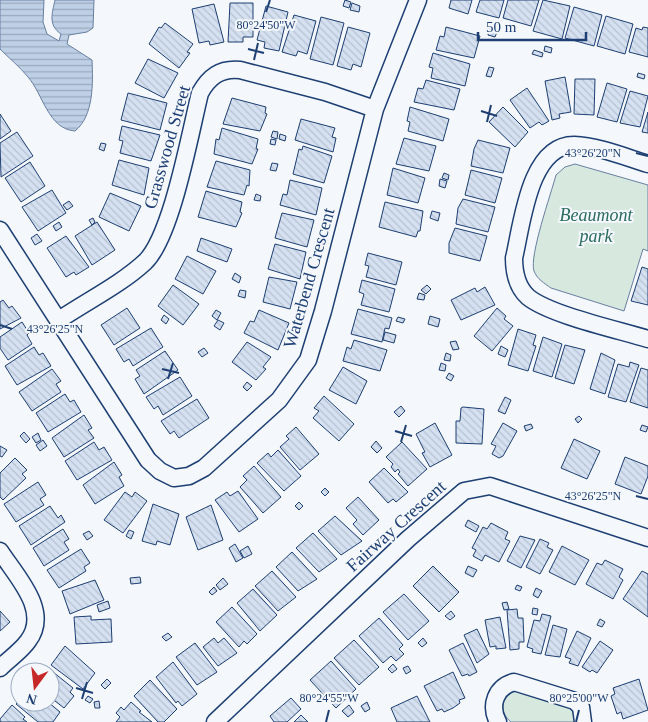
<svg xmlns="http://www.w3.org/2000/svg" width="648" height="722" viewBox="0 0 648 722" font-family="Georgia,serif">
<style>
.green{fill:#d7e8df;stroke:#687fa3}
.water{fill:url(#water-rules);stroke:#687fa3}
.building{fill:url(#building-back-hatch);stroke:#1d3f73}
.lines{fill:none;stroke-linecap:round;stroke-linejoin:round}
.minor-casing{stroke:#1d3f73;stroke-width:19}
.minor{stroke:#f4f7fb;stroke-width:16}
.ticks{fill:none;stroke:#1d3f73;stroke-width:2}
.labels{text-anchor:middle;stroke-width:4;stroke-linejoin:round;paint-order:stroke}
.street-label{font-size:18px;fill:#1d3f73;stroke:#f4f7fb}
.park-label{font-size:18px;font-style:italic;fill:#2c6c60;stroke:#f4f7fb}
.ticks-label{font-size:12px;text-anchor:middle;fill:#1d3f73;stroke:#f4f7fb;stroke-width:4;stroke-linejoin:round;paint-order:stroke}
</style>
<defs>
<pattern id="water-rules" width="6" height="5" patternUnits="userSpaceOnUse" patternTransform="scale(1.25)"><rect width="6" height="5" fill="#bed0e5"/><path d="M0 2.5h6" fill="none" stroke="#9aaabe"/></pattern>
<pattern id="building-back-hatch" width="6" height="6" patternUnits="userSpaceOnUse" patternTransform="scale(1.25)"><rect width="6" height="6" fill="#d5e0f0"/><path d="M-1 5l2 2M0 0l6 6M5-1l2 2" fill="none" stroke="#b6c1d1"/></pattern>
</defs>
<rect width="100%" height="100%" fill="#f4f7fb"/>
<!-- green -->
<path class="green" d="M575 164 648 185V251L643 249 624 311 551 288C544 283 537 279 534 271 529 256 551 194 556 175L565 167Z
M517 690 567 706 573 712 575 722H511C498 712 501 695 517 690Z"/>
<!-- water -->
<path class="water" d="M0 0H44L43 22 47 34 59 41 61 34C48 25 52 14 55 0H94L93 28 87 32 69 35 67 44 92 60C93 82 94 116 75 131 48 129 43 94 28 77 20 67 9 58 0 49Z"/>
<!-- building -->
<path class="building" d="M345 0 351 2 349 8 343 6Z
M451 0H472L468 14 449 8Z
M480 0H504L499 18 476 12Z
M508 0H539L531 26 503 18Z
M543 0 570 6 562 39 533 31Z
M230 3H253V37H243V42H228Z
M352 3 360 6 359 12 350 10Z
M214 4 224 42 210 45 209 41 199 43 192 9Z
M266 6 288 12 279 51 264 48 265 42 257 40Z
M574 7 602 15 594 46 565 38Z
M294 15 316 21 307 54 298 51 296 56 282 52Z
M606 16 633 24 625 54 597 46Z
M321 17 344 23 333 65 310 59Z
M165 23 193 44 187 52 190 53 179 68 149 44 159 27 161 28Z
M348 27 370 33 361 67 353 64 351 70 337 66Z
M446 27 480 36 474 58 436 50 440 36 444 37Z
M643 27 648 28V57L629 52 636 28 642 30Z
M489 29 497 32 495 37 488 35Z
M545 46 552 48 551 53 544 51Z
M534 50 543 53 542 57 532 54Z
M433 53 470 64 465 86 431 78 433 68 429 67Z
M148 59 178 73 164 98 135 83Z
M489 67 494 68 491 77 486 76Z
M638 73 645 75 644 79 637 77Z
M565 77 571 112 559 114 560 118 552 120 545 81Z
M575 79H595L594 115 574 114Z
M426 80 460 89 454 110 414 102 418 88 423 89Z
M607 83 627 89 617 122 597 117Z
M527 88 549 121 542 125 539 122 530 128 510 100Z
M630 91 648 96 640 127 620 123Z
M128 93 167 103 160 130 121 120Z
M232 98 266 107 265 113 267 114 260 131 223 124Z
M410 107 449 119 443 141 408 131 410 122 407 121Z
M503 107 528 132 515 147 489 122Z
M648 112V133L642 132Z
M0 114 11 131 0 139Z
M301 119 335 128 332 137 336 138 333 152 295 140Z
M122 126 160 135 151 161 120 153 123 141 119 140Z
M222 128 258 139 256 149H258L252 164 214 154 216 139 219 140Z
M273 131 278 132 277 139 271 137Z
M17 132 33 156 1 177 0 143Z
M280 134 286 136 285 141 279 139Z
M404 138 436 146 429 171 396 164Z
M271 139 276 140 275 145 270 144Z
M478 140 510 148 503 173 471 166 474 149Z
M101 143 106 144 104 151 99 149Z
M303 146 332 156 324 183 293 174 299 149 302 150Z
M119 160 149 168 144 195 112 185Z
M216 161 250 170 249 186 247 185 244 195 207 187Z
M30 162 45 186 21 202 5 178Z
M272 163 278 164 276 171 270 170Z
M393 168 425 178 418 203 387 195Z
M471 170 502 178 495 203 465 195Z
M444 173 449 175 448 180 442 178Z
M440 179 447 181 445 188 439 186Z
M290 180 322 188 316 215 280 205 283 194 287 195Z
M52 190 66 213 38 231 22 207Z
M206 191 242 202 240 212 242 213 236 227 198 217Z
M110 193 141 206 129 231 99 217Z
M256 194 261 196 260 201 254 200Z
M463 199 495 207 488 232 456 224 458 208Z
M69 201 73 206 67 210 63 205Z
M385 202 423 211 420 231H418L416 237 379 227Z
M432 211 440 213 438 221 430 218Z
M282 213 314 220 307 247 275 238Z
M93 218 95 222 92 225 89 220Z
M59 222 62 227 56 231 53 226Z
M97 222 115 250 92 265 75 236Z
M455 228 487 236 480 261 449 253V243Z
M37 234 42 241 35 245 31 238Z
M66 236 89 267 76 275 74 272 66 277 47 248Z
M201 238 232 249 227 262 197 251Z
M275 244 306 252 300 279 268 269Z
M368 253 402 262 396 285 366 277 369 266 365 265Z
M187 256 216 271 203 294 175 279Z
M642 267 648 269V305L631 301Z
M235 273 241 277 239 283 232 279Z
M269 277 297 282 290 309 263 302Z
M362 280 395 289 389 312 361 305 364 294 359 292Z
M173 285 199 304 183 325 158 306Z
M427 285 431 289 426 294 421 290Z
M485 287 495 305 461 320 451 300 475 288 477 292Z
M240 290 246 291 245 298 238 296Z
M419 293 425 295 424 300 417 299Z
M3 300 9 308 12 306 21 318 0 329V302Z
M127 308 140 328 114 345 101 325Z
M497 308 506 316 504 319 513 326 492 351 474 336Z
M358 309 392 318 389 329 385 328 382 342 351 334Z
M216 310 221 313 217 320 212 316Z
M259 310 289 323 278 350 244 333 250 321 254 322Z
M164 315 169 319 166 324 161 320Z
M430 316 440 319 438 327 428 324Z
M398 317 405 319 403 323 396 321Z
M218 320 224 323 220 330 214 326Z
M22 322 29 333 27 335 32 344 8 360 0 348V337Z
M151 328 163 347 133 366 129 359 124 362 116 349Z
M518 329 536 335 533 345 536 346 528 371 508 365Z
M385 332 396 335 394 343 383 340Z
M543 337 562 344 552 377 533 371Z
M354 340 387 350 380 371 343 361 347 347 351 349Z
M456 341 459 349 453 350 450 342Z
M247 342 271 357 263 367 266 369 256 380 232 362Z
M565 345 585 350 574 384 555 378Z
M501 346 508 350 505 357 498 354Z
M34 347 39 355 43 353 51 366 17 385 5 366Z
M204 348 208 353 202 357 198 352Z
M165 351 178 370 144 394 135 379 140 376 136 370Z
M446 353 451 355 450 361 444 360Z
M601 353 615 360 605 394 590 389Z
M630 362 639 365 626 402 608 397 618 364 629 367Z
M441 363 446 365 445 371 439 370Z
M343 367 367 381 356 404 329 390Z
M641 368 648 370V408L630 402Z
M52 369 61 381 56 384 61 392 32 411 19 392Z
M449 373 454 376 451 381 446 378Z
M180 377 192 396 163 415 158 406 154 409 146 397Z
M247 382 252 386 247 391 243 387Z
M65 394 70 402 74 400 81 412 48 432 36 413Z
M324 396 354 424 339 441 313 418 319 411 314 408Z
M505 397 511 400 505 414 498 411Z
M197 399 209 418 179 438 174 431 170 434 161 421Z
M401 406 405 411 399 417 394 412Z
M463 407 484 409 482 444 456 443V421H460L461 408Z
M84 415 92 428 88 430 94 438 64 457 52 438Z
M579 416 582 419 578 423 575 419Z
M435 423 452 455 430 467 422 453 425 452 416 434Z
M503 423 517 431 503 456 499 458 492 454 496 446 491 444Z
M531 424 533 428 526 431 524 426Z
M642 425 648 427 646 432 640 430Z
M296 427 319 454 300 470 280 447 289 439 286 436Z
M24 432 30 439 26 443 20 436Z
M38 433 41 440 36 443 32 437Z
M574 439 600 451 587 479 561 468Z
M43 440 47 446 40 451 36 445Z
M376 441 382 448 377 453 371 447Z
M94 442 99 450 104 447 112 460 77 480 65 461Z
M402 442 427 469 408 486 398 474 400 472 398 469 395 472 391 467 393 464 386 457Z
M0 446 7 450 2 457 0 456Z
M278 450 301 476 284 491 257 463 268 453 271 457Z
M625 457 648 466V476L641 494 615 484Z
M15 458 27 470 22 474 26 478 3 500 0 497V473Z
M114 462 122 475 119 477 124 486 95 504 83 485Z
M254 466 281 497 263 513 240 487 247 480 243 476Z
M384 468 408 492 396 502 393 499 388 503 369 482Z
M38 482 46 495 40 499 44 505 16 522 4 504Z
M325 488 329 492 325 496 321 492Z
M238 491 258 519 239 532 215 500 227 492 230 496Z
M125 492 132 497 135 492 147 501 123 533 104 520Z
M358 497 379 520 363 535 353 524 357 520 346 508Z
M299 502 303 506 299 510 295 506Z
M153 504 179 514 170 545 157 541 156 545 142 541Z
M211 505 223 540 198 550 186 517Z
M50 506 58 518 61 515 65 522 31 545 19 526Z
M335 516 362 541 341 555 318 531Z
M468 520 479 526 476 532 465 526Z
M491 523 508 532 505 539 510 541 499 562 485 555 482 561 473 556 476 550 472 548 483 527 487 529Z
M63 529 69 539 64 542 69 550 44 566 33 548Z
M129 530 134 532 131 539 126 536Z
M89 531 93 536 87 540 83 534Z
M313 533 337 559 319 572 296 548Z
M520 536 535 540 521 568 507 561Z
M540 539 549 543 547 547 553 550 540 574 526 567Z
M235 544 243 558 236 562 229 548Z
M248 546 252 554 244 558 240 551Z
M562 546 589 560 575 585 549 572Z
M81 549 90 563 84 567 86 571 59 588 47 570Z
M292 552 317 579 298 591 276 567Z
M605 560 623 569 619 577 623 580 613 599 586 584 597 563 602 565Z
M433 566 459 592 439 612 413 586Z
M468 566 477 570 473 577 465 573Z
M272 571 296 597 278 611 255 586Z
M642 571 648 574V617L623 599Z
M140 577 141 583 131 584 130 578Z
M223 578 228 584 220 590 216 585Z
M95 580 104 600 70 614 62 591Z
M517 585 522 587 520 591 515 589Z
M214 587 217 591 212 595 209 592Z
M536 588 542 591 538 598 533 595Z
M253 589 277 615 260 631 237 603Z
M404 594 429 621 408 640 383 612Z
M108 601 110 608 99 612 97 605Z
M507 602 509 609 504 610 502 603Z
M232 607 257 634 247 644 244 641 239 647 216 622Z
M533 608 538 609 537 615 532 614Z
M517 609 518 618H523L524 642H519V649L510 650 507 610Z
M0 611 10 622 0 631Z
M451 611 455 616 450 620 445 616Z
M542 614 551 616 541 654 532 652 533 649 527 647 534 620 540 621Z
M91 616V620L111 619 112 642 76 644 74 617Z
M500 617 506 648 496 649V646L490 647 485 620Z
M379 618 403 645 399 649 404 654 396 661 391 656 383 663 359 636Z
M600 619 605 622 602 627 597 625Z
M553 625 567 629 560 657 545 655Z
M477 629 489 654 477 663 464 635Z
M577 631 591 638 578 666 569 663 571 659 565 657Z
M168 633 172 637 166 641 162 637Z
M214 638 218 643 224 638 237 653 218 666 203 647Z
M423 638 427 643 422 647 418 643Z
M354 640 379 667 359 685 334 658Z
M600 641 613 650 597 673 592 670 590 672 582 667Z
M195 643 217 672 197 685 176 657Z
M463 643 477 672 469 676 468 674 462 676 449 650Z
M65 646 95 673 83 689 51 665Z
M331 661 356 689 336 708 310 680Z
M173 662 197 694 182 706 178 701 176 703 156 677Z
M393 664 397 669 392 673 388 669Z
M408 666 411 671 406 674 403 668Z
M48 668 73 688 70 692 74 696 64 708 50 697V672H45Z
M453 672 465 698 459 700 460 703 453 708 444 712 442 709 437 711 424 686Z
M107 679 111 683 105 689 101 685Z
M639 679 648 710 623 719 621 712 617 714 611 696 615 694 613 688Z
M150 680 177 709 164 722H158L134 696Z
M88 696 93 699 90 703 85 700Z
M417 696 430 722H397L391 708Z
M291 698 301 709 287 722H274L270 716Z
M20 700V702H48L60 712 53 722H38L16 704Z
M99 701 100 708H95L94 702Z
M131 702 141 711 139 712 152 722H116L120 717 116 713 121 707 124 710Z
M367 702 370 709 365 712 361 706Z
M12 705 25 717 23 719 27 722H0V719Z
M349 705 354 712 348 717 342 711Z
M301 715 308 722H294Z"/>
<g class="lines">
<defs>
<path id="minor" d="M648 164C625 157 598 146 574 145 529 145 522 225 514 258 514 272 517 287 528 297 550 315 619 330 648 339
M0 230 148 460 160 471 174 478 189 476 204 468 279 400 308 360 323 311 375 109 418 0
M59 320C87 301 120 285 145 262 172 236 190 133 200 93 209 77 220 68 240 70L325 92 375 109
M0 551C16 576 51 611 28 641 21 651 9 659 0 668
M215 722 408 539 464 491 490 486 648 538
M498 722C489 705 496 687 514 682L575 701 581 707 583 722"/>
</defs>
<!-- minor casing -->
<use href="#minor" class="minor-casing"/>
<!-- minor -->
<use href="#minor" class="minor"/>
</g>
<!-- ticks -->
<path class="ticks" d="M266 12 270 0M248 49 264 53M254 60 258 43M481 111 497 116M487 122 491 105M636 153 648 156M0 325 12 329M162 369 179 373M168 379 173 363M395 431 412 436M401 442 406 425M636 496 648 499M76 688 93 693M82 699 87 682M326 722 329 710M576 722 579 710"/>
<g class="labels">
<!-- street labels -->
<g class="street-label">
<text transform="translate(167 147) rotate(-74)" y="6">Grasswood Street</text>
<text transform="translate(309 278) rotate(-74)" y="6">Waterbend Crescent</text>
<text transform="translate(396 526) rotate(-42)" y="6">Fairway Crescent</text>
</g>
<!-- park labels -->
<g class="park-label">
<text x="596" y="221">Beaumont<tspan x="596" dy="21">park</tspan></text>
</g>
</g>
<g class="ticks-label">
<text x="266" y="29">80°24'50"W</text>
<text x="593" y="157">43°26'20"N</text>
<text x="55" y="333">43°26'25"N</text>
<text x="593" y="500">43°26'25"N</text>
<text x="329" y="702">80°24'55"W</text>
<text x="579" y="702">80°25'00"W</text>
</g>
<!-- north arrow -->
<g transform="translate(35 687) rotate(195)"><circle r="24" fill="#f4f7fb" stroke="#9eadc5"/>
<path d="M0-4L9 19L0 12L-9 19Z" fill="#c62828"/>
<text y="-8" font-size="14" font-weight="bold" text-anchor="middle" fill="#1d3f73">N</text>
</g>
<!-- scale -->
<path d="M478 32v8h108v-8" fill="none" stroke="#1d3f73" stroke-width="2.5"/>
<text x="486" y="32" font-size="15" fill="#1d3f73" stroke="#f4f7fb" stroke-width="4" paint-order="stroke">50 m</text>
</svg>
